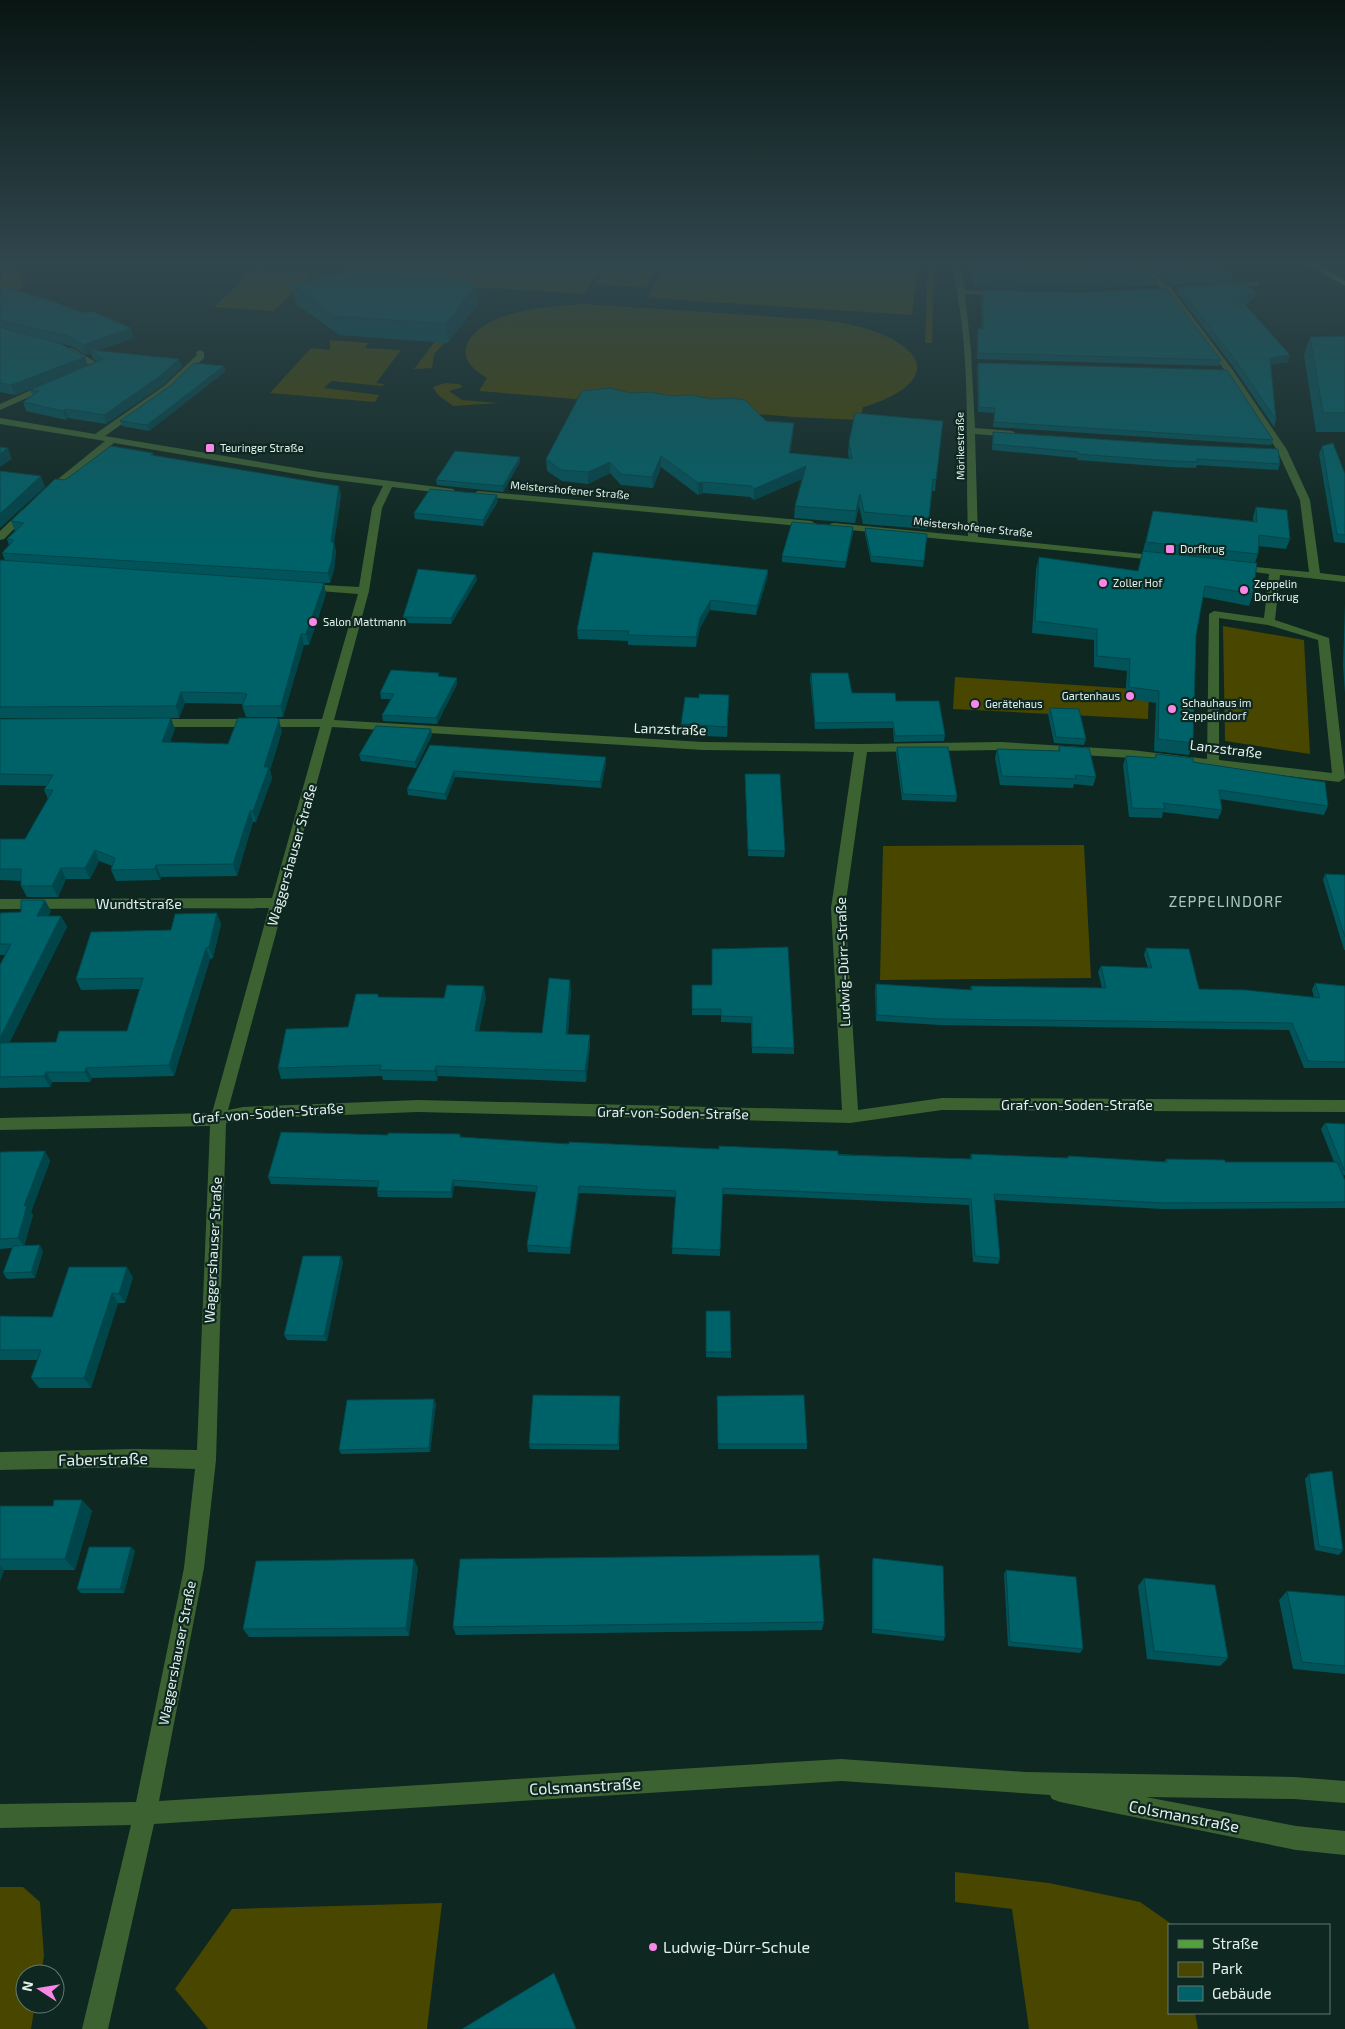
<svg xmlns="http://www.w3.org/2000/svg" width="1345" height="2029" viewBox="0 0 1345 2029" font-family="'Exo 2',sans-serif">
<style>
.green{fill:#494600}
.lines{fill:none;stroke-linecap:round;stroke-linejoin:round}
.minor{fill:#3d6232;fill-rule:evenodd}
.major{fill:#52a138;fill-rule:evenodd}
.wall{fill:#00545a;fill-rule:evenodd}
.shaded-wall{fill:#00454a}
.building{fill:#006269;stroke:#00454a}
.poi-dot{fill:#f987e8;stroke:#0e2720;stroke-width:2}
.labels{text-anchor:middle;stroke-width:4.5;stroke-linejoin:round;paint-order:stroke}
.far-street-label{font-size:11px;fill:#e3f2ed;stroke:#0e2720}
.far-poi-label{font-size:11px;fill:#e3f2ed;stroke:#0e2720;text-anchor:start}
.street-label{font-size:14px;fill:#e3f2ed;stroke:#0e2720}
.neighbourhood-label{font-size:15px;letter-spacing:1px;fill:#aac8bd;stroke:#0e2720}
.near-street-label{font-size:16px;fill:#e3f2ed;stroke:#0e2720}
.near-poi-label{font-size:16px;fill:#e3f2ed;stroke:#0e2720;text-anchor:start}
</style>
<rect width="100%" height="100%" fill="#0e2720"/>
<!-- green -->
<path class="green" d="M354 264H602L584 294 341 278Z
M608 264H658L646 288 596 284Z
M664 264H918L912 315 648 298Z
M928 264H934L932 343H925Z
M18 268 22 283 19 292 7 294 0 288 3 269Z
M254 270 310 274 274 311 214 307Z
M584 304 822 320C845 323 868 327 888 337 948 367 903 396 863 407L860 420 794 417 479 391 487 378C476 371 463 362 466 348 475 310 554 306 584 304Z
M330 340 368 343 365 348 401 350 376 383 384 384 382 386 331 381 324 388 379 395 375 402 270 393 311 348 330 350Z
M436 340H447L434 354 432 368 414 369Z
M445 383 459 384 463 387 449 391 462 400 500 403 453 406 438 395 433 387Z
M1223 626 1304 640 1310 754 1225 741Z
M955 677 1149 690 1148 719 953 709Z
M1084 845 1091 978 880 980 883 846Z
M955 1872 1049 1883 1140 1902 1173 1925H1169V2013H1195L1198 2029H1029L1012 1909 955 1902Z
M0 1887H23L40 1902 44 1956 41 1974H25V2004H35L31 2029H0Z
M442 1903 427 2029H208L175 1989 232 1909Z"/>
<g class="lines">
<!-- minor -->
<path class="minor" d="M951 264H959L965 290 1001 291 1005 293 1001 295 965 294 971 351 975 428 1012 431 1017 434 1012 437 975 434 978 537 1162 556 1166 557V561L830 528V524L834 523 968 536C965 447 973 352 951 264Z
M1135 264H1143L1171 288 1232 369 1287 450 1310 500 1320 573 1345 576V582L1280 575 1275 620 1329 638 1345 778 1339 782 1131 758 1001 750 867 752 845 908 858 1110 942 1098 1345 1100V1112L942 1110 850 1123 418 1112 243 1119 226 1123 216 1460 204 1568 159 1801 841 1759 1025 1772 1294 1777 1345 1781V1803L1294 1799 1146 1797 1296 1826 1345 1831V1855L1296 1850 1060 1802 1052 1799 1050 1795 841 1781 154 1824 108 2029H82L131 1825 0 1828V1804L136 1802 184 1568 195 1469 134 1467 0 1470V1452L134 1449 197 1450 210 1126 0 1130V1118L212 1113 269 908 0 909V899L272 898 320 727H152L146 723 152 719H322L358 594 306 590 301 587 306 584 359 587 372 508 383 486 320 478 114 443 46 496 43 495V491L105 441 0 424V418L95 434 164 386 197 355 196 352 200 350 204 352V358L170 390 105 436 320 472 453 489 455 491 450 494 392 487 382 508 369 591 334 720 703 742 861 744 1001 742 1131 750 1207 759 1209 614 1214 611 1264 618 1269 574 1233 569V565L1309 572 1300 500 1277 450 1226 372 1165 292ZM1219 618 1268 625 1318 640 1332 773 1219 760ZM332 727 703 750 854 752 831 908 842 1110 418 1100 243 1107 228 1110Z
M1258 282V286H1255L1226 288 1222 286 1226 284Z
M66 348H72L104 367 97 369 66 352Z
M49 382 53 385 52 387 0 410V404Z
M478 491 811 521 816 524 811 527 475 496 473 494Z
M22 510 31 512 4 539 0 540V531Z"/>
<!-- major -->
<path class="major" d="M1308 264H1317L1345 281V286Z"/>
</g>
<!-- wall -->
<path class="wall" d="M968 264H1014L1015 266H1094L1092 264H1140L1157 279 1156 285 1083 290 975 288Z
M1146 264H1187L1190 266 1212 267 1232 276 1231 282 1170 285Z
M292 285 478 304 448 343 339 335 296 304Z
M1178 286 1256 293 1253 299 1250 300 1248 304H1245L1290 355 1288 362 1270 365 1276 420 1274 427 1234 368 1177 293Z
M0 289 84 313 131 328 134 338 96 351 179 359 182 367 163 385 106 424 68 418 66 420 26 411 23 402 33 396 30 390 57 379 15 395 0 392ZM51 341 71 346 86 355 91 353 93 359 98 362 88 366 85 357Z
M982 290 1221 360 1219 366 977 359V335L978 328 982 329 981 296Z
M1345 336V432H1316L1304 355 1310 337Z
M978 363 1273 440 1271 445 993 427 994 413 978 412 977 368Z
M226 371 149 431 122 426 120 421Z
M766 421 793 434 790 453 849 459 848 453 849 442 936 480 935 491H932L927 529 863 524 859 506 855 523 794 518 795 506 802 479 754 500 750 497 703 493 698 495 661 467 653 488 621 485 610 473 588 484 562 481 547 471 546 459Z
M993 432 1280 464 1278 470 1197 465 1196 468 1170 467 1077 460V458L992 450Z
M1322 446 1345 474V543L1334 542 1319 454Z
M153 453 154 456 341 495 334 543 336 552 334 570 330 583 307 582 324 583 326 594 309 645H304L283 717H246L242 706 243 704 185 703 179 718H0V560L5 561 2 553 9 545 7 539 15 531 11 521 65 480Z
M520 462 503 492 437 485 436 480Z
M498 501 483 526 415 519 414 513Z
M1256 507 1290 539 1286 549 1258 546V554L1255 563 1253 594 1249 606 1203 597 1196 635 1193 743 1189 755 1154 751 1156 703 1125 698 1127 671 1094 667V640L1032 633 1036 569 1039 557 1138 571 1153 511 1253 521V517Z
M865 528 924 561 923 567 871 562 865 534Z
M853 533 845 568 782 562V556Z
M768 570 767 579 756 615 710 610 700 628 696 647 628 645V641L578 639 577 630Z
M477 580 451 624 404 623 403 617Z
M1345 603V694L1343 665Z
M811 673 945 735 944 741 894 742 893 728 815 729 810 679Z
M440 677 457 684 437 724 383 721 382 715 391 699H381L380 693Z
M729 695 727 737 681 735V724L699 698Z
M1050 708 1086 739 1084 745 1054 743 1048 714Z
M0 719 175 729 170 742 228 744 282 731 270 770 272 778 256 822H253L237 876 161 877 160 880 116 881 111 870 112 866 99 861 90 879H66L58 897H27L21 886V881L0 880V839H25L48 799 44 790 47 786 0 785Z
M432 735 416 768 361 761 359 755Z
M430 745 606 763 601 788 455 777 446 800 408 795 407 789Z
M1059 746 1096 777 1093 786 1074 784 1073 788 1000 785 995 758 997 749 1058 751Z
M897 747 957 796 956 802 902 800 896 753Z
M1156 754 1193 762 1328 806 1324 815 1220 799 1222 810 1218 819 1163 812 1162 818 1129 817 1123 765 1126 756 1155 758Z
M745 774 785 851 784 857 748 856Z
M1325 874 1345 875V950H1344L1323 880Z
M51 911 48 916H61L67 927 9 1043 56 1042 127 1031 140 989 81 990 76 979 171 930 217 913 221 924 213 958 210 959 174 1076 92 1078 90 1082H52L50 1087 0 1088V965L5 955H0V913Z
M1146 948 1199 989 1314 997 1312 990 1315 983 1345 986V1068H1304L1289 1030 939 1025 876 1021 875 991 876 984 970 990 971 986 1102 988 1098 972 1101 966 1148 968 1144 955Z
M692 985H712L794 1048V1054L752 1053 751 1023 721 1022V1015H692Z
M571 991 568 1034 590 1045 586 1082 438 1076 437 1081 383 1080 382 1076 281 1079 278 1068 348 1027 379 997 444 998 486 997 479 1031 542 1033Z
M1325 1123 1345 1124V1175H1343L1345 1180V1208L1162 1209 995 1200 1000 1258 998 1264 973 1262 969 1205 722 1194 720 1256 672 1254 676 1197 579 1193 570 1254 528 1252 527 1245 536 1192 454 1186 452 1198 378 1197 377 1191V1187L271 1184 268 1177 388 1135 461 1137 569 1144 970 1159 971 1154 1067 1158 1068 1156 1164 1162 1166 1159 1225 1162H1334L1321 1129Z
M45 1151 50 1161 31 1212 33 1215 24 1246 43 1251 35 1278 7 1279 3 1273 12 1248 0 1249V1152Z
M341 1256 343 1262 327 1341 287 1340 284 1335Z
M133 1277 125 1303H118L91 1388H39L31 1378 38 1360H0V1316L52 1317Z
M706 1311 731 1352V1358L706 1357Z
M620 1396 619 1450 530 1449 529 1444Z
M717 1396 807 1444V1449H718Z
M434 1399 436 1404 430 1452 341 1454 339 1450Z
M1309 1474 1343 1550 1339 1555 1315 1550 1305 1479Z
M82 1500 92 1511 75 1570H4L0 1581V1506H53Z
M131 1547 135 1551 124 1593H81L77 1589Z
M873 1558 945 1637 943 1641 872 1633V1563Z
M418 1568 409 1636 249 1637 243 1629Z
M1006 1570 1083 1649 1080 1653 1008 1646 1004 1574Z
M1144 1578 1228 1658 1220 1666 1147 1659 1138 1586Z
M1287 1591 1345 1596V1674L1293 1669 1279 1600Z
M824 1622 822 1630 456 1635 453 1627Z"/>
<!-- shaded-wall -->
<path class="shaded-wall" d="M476 285 478 304 448 343 446 324Z
M131 328 134 338 93 352 91 350V353L86 355 83 345Z
M1290 355 1288 362 1267 365 1270 358Z
M85 357 88 367 15 395 11 385Z
M179 359 182 367 163 385 106 424 104 415Z
M224 366 226 371 149 431 147 425Z
M66 409 68 418 66 420 63 411Z
M794 423 793 434 788 464 789 453Z
M8 448 12 459 0 467V454Z
M661 456V467L653 488 652 477Z
M520 457V462L503 492V486Z
M610 462V473L588 484V472Z
M806 466 805 478 754 500V489Z
M41 476 45 487 0 528V514Z
M703 482V493L698 495V483Z
M339 486 341 495 334 543 336 552 334 570 330 583 328 573 331 542Z
M860 494 859 506 855 523 856 511Z
M497 495 498 501 483 526V520Z
M853 527V533L845 568 846 562Z
M768 570 767 579 756 615 757 606Z
M476 575 477 580 451 624V618Z
M324 583 326 594 309 645 306 634Z
M711 600 710 610 700 628 696 647V637L700 618Z
M301 634 304 645 283 717 281 706Z
M457 678V684L437 724 436 718Z
M181 692 185 703 179 718 176 706Z
M171 718 175 729 165 753 162 742Z
M279 720 282 731 270 770 272 778 256 822 253 811 264 767Z
M431 729 432 735 416 768 415 762Z
M606 757V763L601 788 600 782Z
M454 771 455 777 446 800 445 794Z
M250 811 253 822 237 876 233 864Z
M95 850 99 861 90 879 85 868Z
M156 865 161 877 160 880 155 869Z
M61 868 66 879 58 897 52 886Z
M45 900 51 911 42 927 37 916Z
M217 913 221 924 213 958 209 947Z
M61 916 67 927 4 1054 0 1048V1038Z
M206 948 210 959 174 1076 169 1065Z
M570 980 571 991 567 1044 566 1034Z
M484 986 486 997 477 1041 475 1031Z
M590 1035V1045L586 1082 585 1071Z
M436 1066 438 1076 437 1081 435 1071Z
M86 1068 92 1078 90 1082 85 1072Z
M46 1072 52 1082 50 1087 44 1076Z
M45 1151 50 1161 31 1212 33 1215 24 1247 18 1238 24 1206Z
M453 1180 454 1186 452 1198 451 1192Z
M579 1186V1193L570 1254V1248Z
M40 1245 43 1251 35 1278 31 1272Z
M341 1256 343 1262 327 1341 324 1336Z
M127 1267 133 1277 125 1303 119 1294Z
M112 1293 118 1303 91 1388 84 1378Z
M434 1399 436 1404 430 1452 429 1448Z
M82 1500 92 1511 75 1570 65 1559Z
M131 1547 135 1551 124 1593 120 1589Z
M414 1559 418 1568 409 1636 406 1628Z
M0 1566 4 1570 0 1581Z
M554 1973 557 1979 576 2029Z"/>
<!-- building -->
<path class="building" d="M971 264H1014L1015 266H1102L1099 264H1140L1157 279 1084 284 976 282Z
M1154 264H1187L1190 266 1209 264 1212 267 1220 266 1232 276 1171 279Z
M361 269 447 275 476 285 446 324 335 316 292 285Z
M1242 282 1256 293H1246L1250 297 1239 298 1290 355 1270 358 1276 420 1236 361 1178 286Z
M4 287 52 301 84 313 91 311 131 328 83 345 68 336 0 320V289Z
M1166 288 1221 360 978 353V328L984 329 982 290 1084 292Z
M0 327 61 344 85 357 11 385 0 383Z
M1345 336V413H1323L1310 337Z
M91 350 179 359 160 376 104 415 66 409 63 411 23 402 39 391 30 390 103 359Z
M194 363 224 366 147 425 120 421 170 386Z
M978 363 1227 370 1273 440 994 422 995 408 979 407Z
M609 388 631 393 649 392 671 396 690 395 712 399 732 398 745 400 766 421 794 423 789 453 852 459 849 442 855 413 943 421 936 480 933 479 929 518 864 512 860 494 856 511 795 506 806 466 754 489 751 486 703 482 698 483 661 456 652 477 621 474 610 462 588 472 561 470 546 459 582 391Z
M993 432 1185 445 1278 449 1280 464 1197 459 1198 462 1171 461 1078 454V452L993 444Z
M1333 443 1345 474V535L1337 534 1322 446Z
M111 446 153 453 151 455 339 486 331 542H334L332 560 328 573 2 553 14 540 7 539 24 523 11 521 55 479 65 480Z
M0 447 8 448 0 454Z
M455 451 520 457 503 486 436 480Z
M0 471 41 476 0 514Z
M430 489 497 495 483 520 414 513Z
M1256 507 1287 510 1290 539 1259 535 1258 554 1146 542 1153 511 1257 522Z
M792 522 853 527 846 562 782 556Z
M865 528 927 534 924 561 871 556Z
M1143 551 1257 563 1253 594 1205 586 1196 635 1193 743 1158 739 1159 691 1129 687 1130 659 1097 656V629L1035 621 1039 557 1138 571Z
M593 552 768 570 757 606 711 600 700 618 696 637 628 635 629 631 577 630Z
M0 560 324 583 306 634H301L281 706H242L247 694 242 693 181 692 176 706 0 707Z
M418 569 476 575 451 618 403 617Z
M391 670 439 673 438 676 457 678 436 718 382 715 394 694 380 693Z
M811 673H848L852 693H895L896 701H939L945 735 895 736 893 722 815 723Z
M699 694 729 695 727 727 681 724 685 697 699 698Z
M1050 708 1079 709 1086 739 1056 737Z
M171 718 162 742 228 744 238 718H277L279 720 264 767H269L253 811H250L233 864 156 865 155 869 111 870 115 858 95 850 85 868H61L52 886H21V869H0V839H25L53 790H44L53 775 0 774V719Z
M376 726 431 729 415 762 359 755Z
M430 745 606 757 600 782 454 771 445 794 407 789Z
M1059 746 1089 748 1096 777 1075 775 1076 779 1002 776 997 749 1060 751Z
M897 747H948L957 796 903 794Z
M1156 754 1193 758V762L1325 782 1328 806 1219 790 1222 810 1163 803 1165 809 1132 808 1126 756 1156 758Z
M745 774H780L785 851 748 850Z
M1325 874 1345 875V937Z
M21 900H45L37 916H61L0 1038V965L11 944H0V913L21 912Z
M217 913 209 947 206 948 169 1065 86 1068 85 1072H46L44 1076 0 1077V1043L56 1042 59 1031H127L143 978 76 979 91 932 171 930 175 914Z
M788 947 794 1048 752 1047V1017L721 1016V1009H692V985H712V949Z
M1146 948 1189 949 1199 989 1246 990 1320 998 1315 983 1345 986V1062L1308 1061 1292 1023 940 1019 877 1015 876 984 972 990 971 986 1106 988 1101 966 1152 968Z
M549 978 570 980 566 1034 590 1035 585 1071 436 1066 435 1071 380 1070 381 1065 278 1068 286 1029 348 1027 356 994H378V997L444 998 447 985 484 986 475 1031 542 1033Z
M1325 1123 1345 1124V1170H1344Z
M281 1132 388 1135V1133L460 1134V1137L569 1144V1142L719 1149V1146L838 1151V1155L972 1159 971 1154 1068 1158V1156L1167 1162 1166 1159 1225 1160V1162H1337L1345 1180V1202L1165 1203 994 1194 1000 1258 975 1256 971 1199 723 1188 720 1250 672 1248 676 1191 579 1186 570 1248 527 1245 537 1186 453 1180 451 1192 377 1191 379 1181 268 1177Z
M45 1151 24 1206 27 1205 18 1238 0 1239V1152Z
M40 1245 31 1272 3 1273 13 1246Z
M303 1256H341L324 1336 284 1335Z
M69 1267H127L119 1294 112 1293 84 1378H31L41 1350H0V1316L52 1317Z
M706 1311H730L731 1352H706Z
M533 1395 620 1396 618 1445 529 1444Z
M804 1395 807 1444H718L717 1396Z
M434 1399 429 1448 339 1450 347 1400Z
M1332 1471 1343 1550 1319 1546 1309 1474Z
M54 1500H82L65 1559H0V1506H53Z
M89 1547H131L120 1589H77Z
M819 1555 824 1622 453 1627 460 1559Z
M873 1558 943 1566 945 1637 873 1629Z
M414 1559 406 1628 243 1629 256 1561Z
M1006 1570 1076 1577 1083 1649 1010 1642Z
M1144 1578 1215 1585 1228 1658 1154 1651Z
M1287 1591 1345 1596V1666L1302 1662Z
M554 1973 576 2029H462Z"/>
<!-- sky -->
<linearGradient id="sky" x2="0" y2="1"><stop stop-color="#081512"/><stop offset="0.48" stop-color="#30474e"/><stop offset="1" stop-color="#30474e" stop-opacity="0"/></linearGradient>
<rect width="1345" height="548" fill="url(#sky)"/>
<!-- markers -->
<g class="poi-dot">
<rect x="205" y="443" width="10" height="10" rx="2.5"/>
<rect x="1165" y="544" width="10" height="10" rx="2.5"/>
<circle cx="1103" cy="583" r="5"/>
<circle cx="1244" cy="590" r="5"/>
<circle cx="313" cy="622" r="5"/>
<circle cx="1130" cy="696" r="5"/>
<circle cx="975" cy="704" r="5"/>
<circle cx="1172" cy="709" r="5"/>
<circle cx="653" cy="1947" r="5"/>
</g>
<g class="labels">
<!-- far-street labels -->
<g class="far-street-label">
<text transform="translate(960 446) rotate(-91)" y="4">Mörikestraße</text>
<text transform="translate(570 490) rotate(5)" y="4">Meistershofener Straße</text>
<text transform="translate(973 527) rotate(6)" y="4">Meistershofener Straße</text>
</g>
<!-- far-poi labels -->
<g class="far-poi-label">
<text x="220" y="452">Teuringer Straße</text>
<text x="1180" y="553">Dorfkrug</text>
<text x="1113" y="587">Zoller Hof</text>
<text x="1254" y="588">Zeppelin<tspan x="1254" dy="13">Dorfkrug</tspan></text>
<text x="323" y="626">Salon Mattmann</text>
<text x="1120" y="700" text-anchor="end">Gartenhaus</text>
<text x="1182" y="707">Schauhaus im<tspan x="1182" dy="13">Zeppelindorf</tspan></text>
<text x="985" y="708">Gerätehaus</text>
</g>
<!-- street labels -->
<g class="street-label">
<text transform="translate(670 729) rotate(2)" y="5">Lanzstraße</text>
<text transform="translate(1226 749) rotate(7)" y="5">Lanzstraße</text>
<text transform="translate(292 855) rotate(-74)" y="5">Waggershauser Straße</text>
<text x="139" y="909">Wundtstraße</text>
<text transform="translate(843 962) rotate(-92)" y="5">Ludwig-Dürr-Straße</text>
<text x="1077" y="1110">Graf-von-Soden-Straße</text>
<text transform="translate(268 1113) rotate(-4)" y="5">Graf-von-Soden-Straße</text>
<text transform="translate(673 1113) rotate(1)" y="5">Graf-von-Soden-Straße</text>
<text transform="translate(213 1250) rotate(-87)" y="5">Waggershauser Straße</text>
<text transform="translate(177 1653) rotate(-79)" y="5">Waggershauser Straße</text>
</g>
<!-- neighbourhood labels -->
<g class="neighbourhood-label">
<text x="1226" y="907">ZEPPELINDORF</text>
</g>
<!-- near-street labels -->
<g class="near-street-label">
<text transform="translate(103 1459) rotate(-1)" y="6">Faberstraße</text>
<text transform="translate(585 1786) rotate(-3)" y="6">Colsmanstraße</text>
<text transform="translate(1184 1816) rotate(11)" y="6">Colsmanstraße</text>
</g>
<!-- near-poi labels -->
<g class="near-poi-label">
<text x="663" y="1953">Ludwig-Dürr-Schule</text>
</g>
</g>
<!-- legend -->
<rect x="1168" y="1924" width="162" height="90" fill="#0e2720" stroke="#637872"/>
<rect x="1178" y="1940" width="25" height="8" fill="#52a138" stroke="#637872"/>
<text x="1212" y="1949" font-size="15" fill="#e3f2ed">Straße</text>
<rect x="1178" y="1962" width="25" height="15" fill="#494600" stroke="#637872"/>
<text x="1212" y="1974" font-size="15" fill="#e3f2ed">Park</text>
<rect x="1178" y="1986" width="25" height="15" fill="#006269" stroke="#637872"/>
<text x="1212" y="1999" font-size="15" fill="#e3f2ed">Gebäude</text>
<!-- north arrow -->
<g transform="translate(40 1989) rotate(282)"><circle r="24" fill="#0e2720" stroke="#637872"/>
<path d="M0-4L9 19L0 12L-9 19Z" fill="#f987e8"/>
<text y="-8" font-size="14" font-weight="bold" text-anchor="middle" fill="#e3f2ed">N</text>
</g>
</svg>
